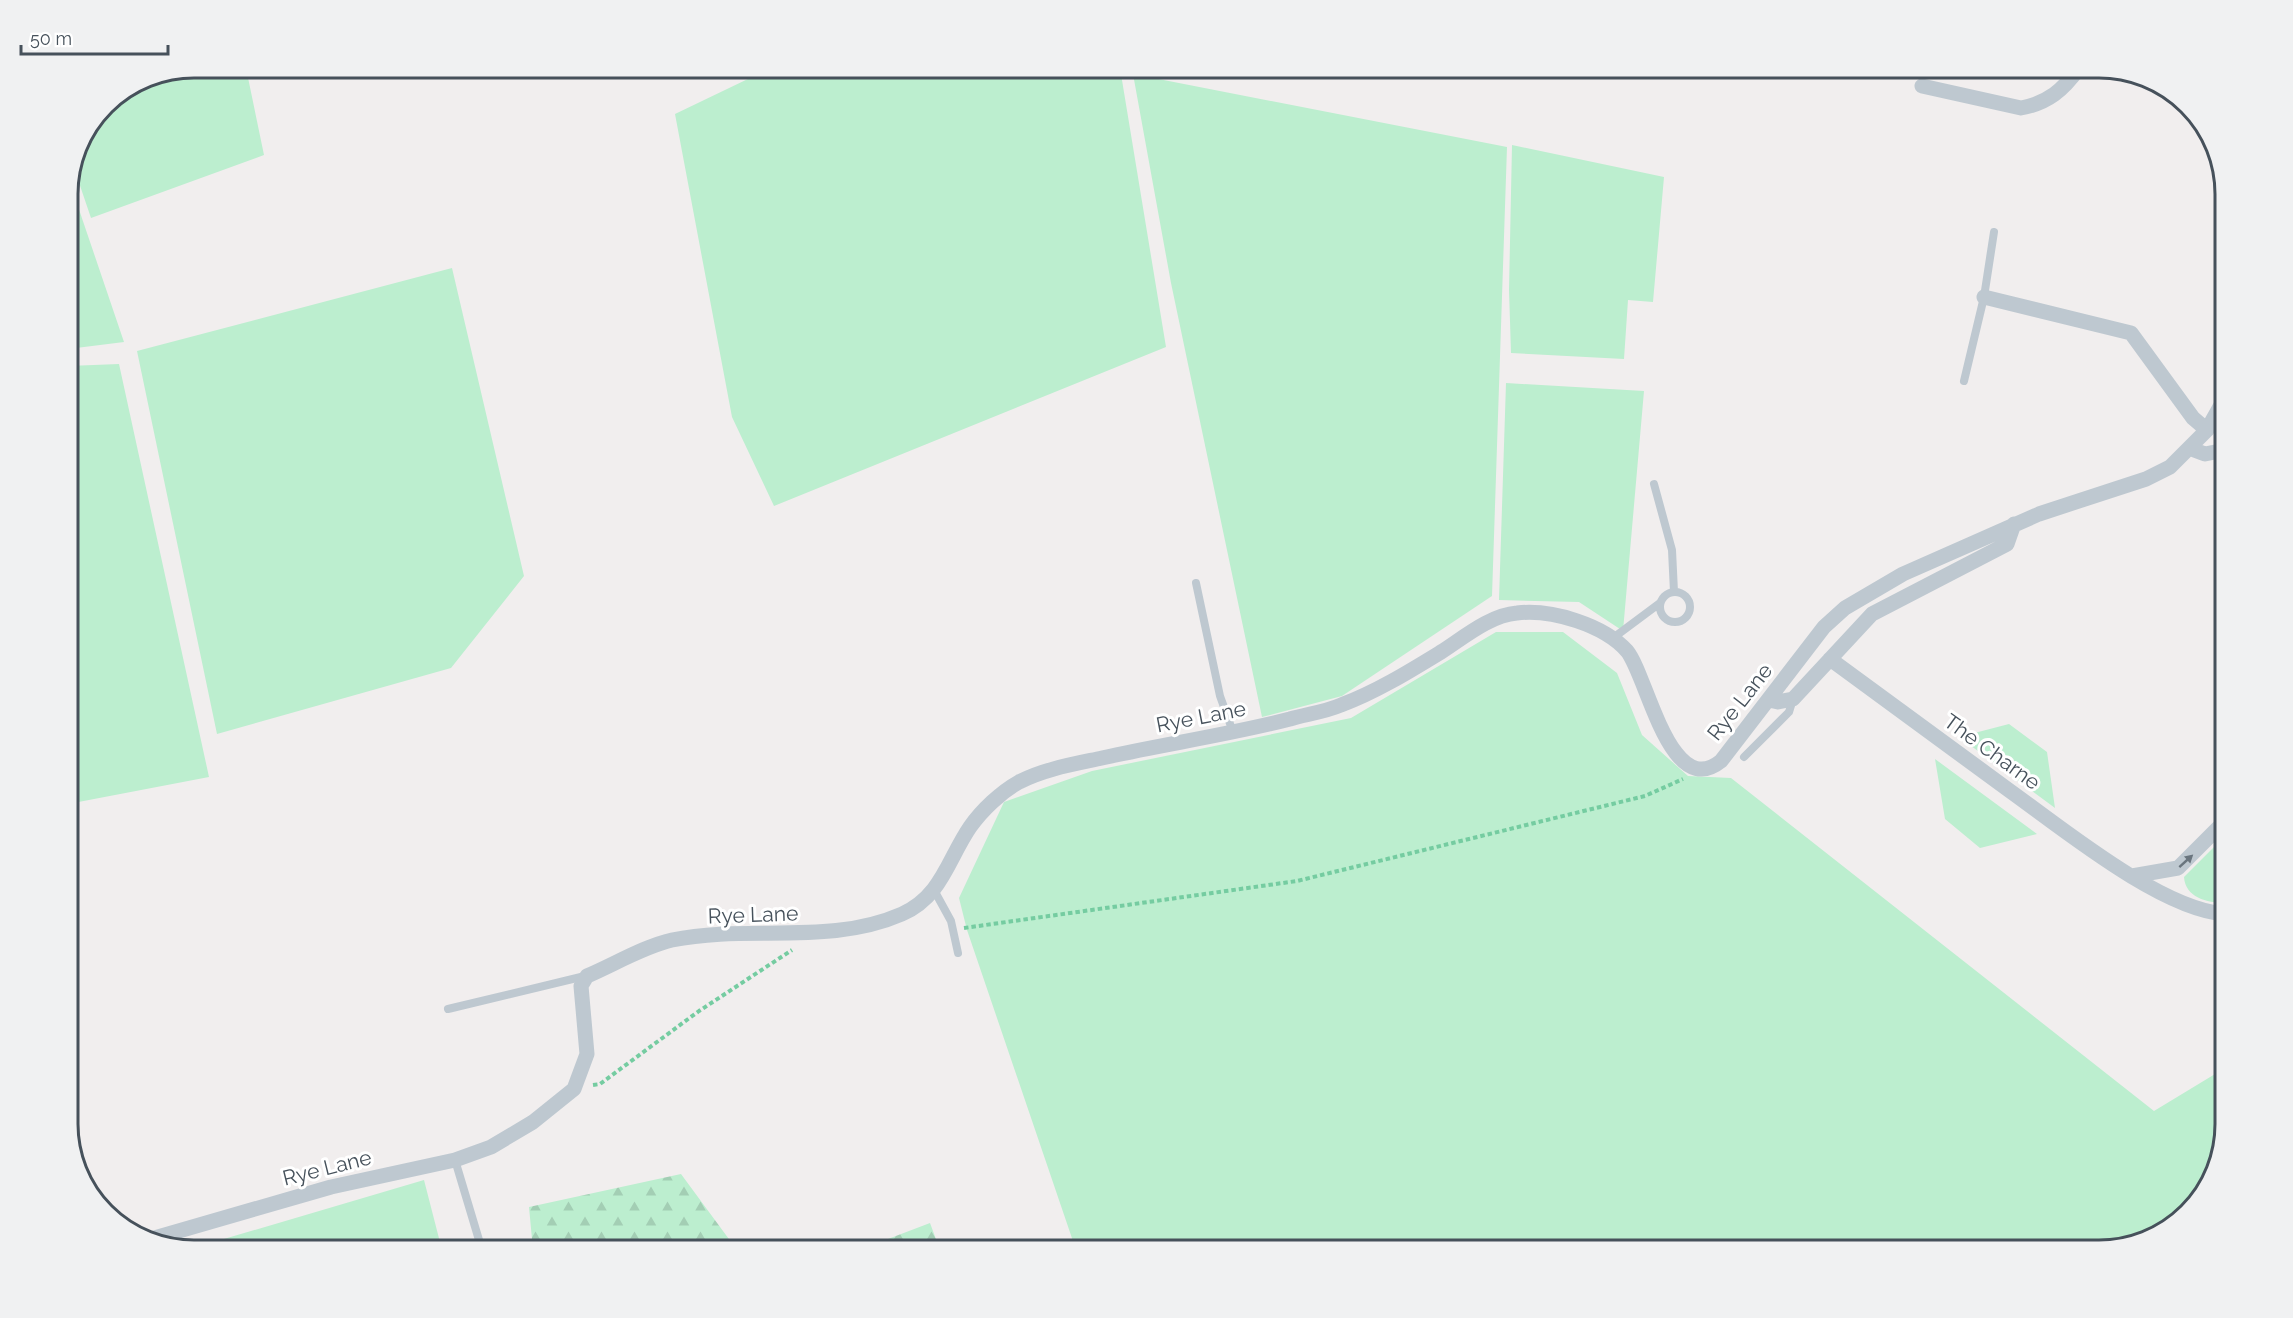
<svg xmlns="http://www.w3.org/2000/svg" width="2293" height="1318" viewBox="0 0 2293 1318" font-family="Raleway,sans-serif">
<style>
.green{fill:#bceecf}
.forest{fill:url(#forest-firs)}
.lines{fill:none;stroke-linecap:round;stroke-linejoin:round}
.path{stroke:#75cca1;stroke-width:4;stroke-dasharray:4.5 3;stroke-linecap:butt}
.lane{stroke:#bec8d0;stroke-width:8}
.street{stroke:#bec8d0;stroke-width:15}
.oneway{fill:#6a757e}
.labels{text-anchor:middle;stroke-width:6;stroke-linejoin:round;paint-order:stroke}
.street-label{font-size:21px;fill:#46515b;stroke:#fff}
.rim{fill:none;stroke:#46515b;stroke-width:3}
</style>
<defs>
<pattern id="forest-firs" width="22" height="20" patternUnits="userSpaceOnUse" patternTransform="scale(1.5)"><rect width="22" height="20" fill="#bceecf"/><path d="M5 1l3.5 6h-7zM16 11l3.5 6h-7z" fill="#a3ceb4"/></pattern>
</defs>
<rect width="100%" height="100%" fill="#f1eeee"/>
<!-- green -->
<path class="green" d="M194 68H246L264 155 91 218 73 165 77 145 105 104 146 77Z
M771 68H1120L1166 347 774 506 732 417 675 114Z
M1133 74 1507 147 1492 596 1342 696 1262 717 1171 283Z
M1512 145 1664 177 1653 302 1628 300 1624 359 1511 353 1509 290Z
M69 180 124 342 68 349Z
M452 268 524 576 451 668 217 734 137 351Z
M119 364 209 777 68 804V366Z
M1506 383 1644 391 1623 631 1579 602 1499 600Z
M1496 632H1563L1617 673 1642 735 1688 776 1731 778 2154 1111 2225 1068V1124L2209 1187 2162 1233 2099 1250H1076L967 930 959 898 1004 802 1092 771 1351 718Z
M2009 724 2047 752 2055 808 1959 737Z
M1935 759 2037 834 1980 848 1945 819Z
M2225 836V903C2207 903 2185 897 2184 877Z
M424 1180 442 1250 190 1249Z"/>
<!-- forest -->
<path class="forest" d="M681 1174 737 1250H533L529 1207Z
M930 1223 940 1250H859Z"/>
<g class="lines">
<!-- path -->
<path class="path" d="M964 928 1297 881 1645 796 1683 779
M593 1085 600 1084 699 1011 792 950"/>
<!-- lane -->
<path class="lane" d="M1964 381 1984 297 1994 232
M1654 484 1672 550 1674 592
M1196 583 1220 696 1233 732
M1660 607a15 15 0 1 1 30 0a15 15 0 1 1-30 0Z
M1613 638 1660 603
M1744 757 1789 712 1793 699
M934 890 951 921 958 953
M448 1009 585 976
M455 1160 482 1250"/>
<!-- street -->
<path class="street" d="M1922 86 2021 108C2048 103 2063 90 2079 68
M1984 297 2131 333 2193 418 2207 430
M2189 448 2205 454 2225 450
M1830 659C1890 703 1950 747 2010 791 2063 829 2162 910 2225 914
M1769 700 1778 702 1793 699 1872 614 2007 544 2014 524
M2132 876 2178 868 2225 821
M151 1239 331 1187 455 1160 491 1147 533 1122 574 1089 587 1054 581 986 587 976C613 965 645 946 672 940 749 924 829 946 902 914 942 896 948 859 970 827 982 810 1001 792 1019 782 1044 769 1074 764 1102 758 1164 744 1228 735 1290 719 1307 714 1325 712 1341 705 1376 692 1410 671 1441 652 1463 638 1490 615 1517 613 1552 609 1604 625 1627 651 1647 675 1670 802 1721 761L1824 627 1845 608 1903 574 2039 514 2146 479 2170 467 2207 430 2225 398"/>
</g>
<!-- one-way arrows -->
<defs><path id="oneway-solid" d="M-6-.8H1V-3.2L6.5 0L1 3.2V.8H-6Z" transform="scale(1.5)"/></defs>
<use class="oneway" href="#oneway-solid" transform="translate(2186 861) rotate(-42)"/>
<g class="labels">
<!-- street labels -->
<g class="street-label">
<text transform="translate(1740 702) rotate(-52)" y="7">Rye Lane</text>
<text transform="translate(1201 717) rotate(-11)" y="7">Rye Lane</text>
<text transform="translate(1992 752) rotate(36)" y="7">The Charne</text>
<text transform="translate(753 915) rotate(-2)" y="7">Rye Lane</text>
<text transform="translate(327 1168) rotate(-14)" y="7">Rye Lane</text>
</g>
</g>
<!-- crop -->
<path d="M0 0H2293V1318H0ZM194 78H2099A116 116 0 0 1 2215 194V1124A116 116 0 0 1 2099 1240H194A116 116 0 0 1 78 1124V194A116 116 0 0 1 194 78Z" fill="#f0f1f2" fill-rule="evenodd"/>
<path class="rim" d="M194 78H2099A116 116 0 0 1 2215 194V1124A116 116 0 0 1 2099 1240H194A116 116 0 0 1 78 1124V194A116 116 0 0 1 194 78Z"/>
<!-- scale -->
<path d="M21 45v9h147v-9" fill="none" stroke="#46515b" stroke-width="3"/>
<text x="30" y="45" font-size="18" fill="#46515b" stroke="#ffffff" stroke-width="4.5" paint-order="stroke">50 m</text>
</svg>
